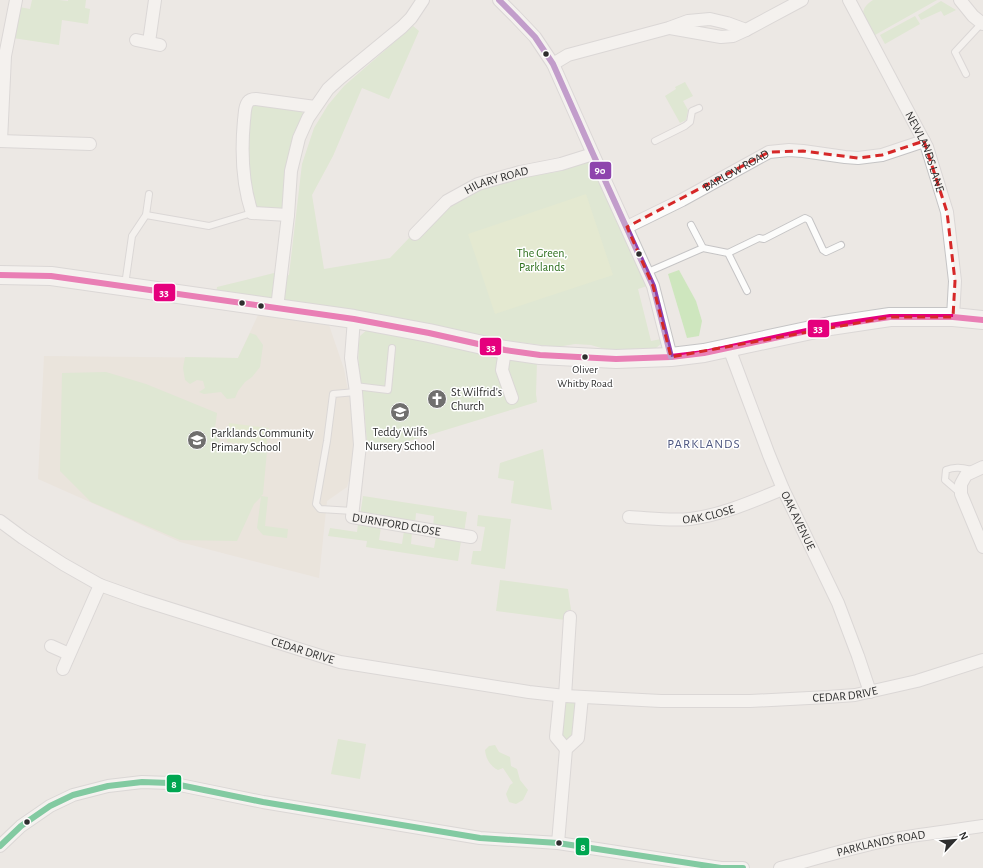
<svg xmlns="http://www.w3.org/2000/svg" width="983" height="868" font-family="'Alegreya Sans',sans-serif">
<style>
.education{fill:#e6e0d3}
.green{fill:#cee6be}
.pitch{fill:#d9eabb}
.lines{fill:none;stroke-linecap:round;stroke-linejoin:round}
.lane-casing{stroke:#c5c4c5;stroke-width:8}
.street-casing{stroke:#c5c4c5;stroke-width:14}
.secondary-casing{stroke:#c5c4c5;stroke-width:20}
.lane{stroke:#fcfcfb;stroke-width:6}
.street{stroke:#fcfcfb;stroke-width:12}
.secondary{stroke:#fcfcfb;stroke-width:18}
.bus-1-casing{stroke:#fff;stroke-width:9}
.bus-2-casing{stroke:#fff;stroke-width:9}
.bus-3-casing{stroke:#fff;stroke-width:9}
.bus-1{stroke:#e5007d;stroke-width:6}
.bus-2{stroke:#00a651;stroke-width:6}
.bus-3{stroke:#8e44ad;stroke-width:6}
.marked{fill:none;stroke:#d62828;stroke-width:3;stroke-dasharray:8 5;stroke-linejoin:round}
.bus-dot{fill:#2e2e2e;stroke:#fff;stroke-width:1.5}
.labels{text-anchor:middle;stroke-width:3;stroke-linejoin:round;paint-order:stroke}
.bus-label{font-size:11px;fill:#2e2e2e;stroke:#fff}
.street-label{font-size:12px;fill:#2e2e2e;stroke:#fff}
.park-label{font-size:12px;fill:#2c6e1b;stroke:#fff}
.poi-label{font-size:12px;fill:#2e2e2e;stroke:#fff;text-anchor:start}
.neighbourhood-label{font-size:13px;letter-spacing:1px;fill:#4d5680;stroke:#fff}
.line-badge{stroke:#fff;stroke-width:1.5}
.badge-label{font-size:11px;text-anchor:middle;font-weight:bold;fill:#fff}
</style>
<rect width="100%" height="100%" fill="#ece8e4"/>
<!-- education -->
<polygon class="education" points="258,315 329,325 344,369 353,418 354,463 347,487 327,501 319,578 180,542 38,479 44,356 238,358"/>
<!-- green -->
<g class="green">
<polygon points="32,0 59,0 68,1 68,0 86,0 85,8 90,9 88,24 62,20 59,45 13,38 19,7 30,9"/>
<path d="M873,0H937L875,35L872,33C865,19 856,11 873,0Z"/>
<polygon points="941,1 956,10 944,16 941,11 921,20 918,15"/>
<polygon points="915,16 920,24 885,44 880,35"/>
<polygon points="413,26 419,31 389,99 362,88 333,156 312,195 324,269 390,258 411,236 418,240 451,205 480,189 518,178 556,172 589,161 647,286 638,289 651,341 661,339 662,343 656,348 608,350 591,345 575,344 557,347 510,341 216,294 217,287 278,272 277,277 289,275 302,164 314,128 328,105 344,86"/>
<polygon points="685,82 693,96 683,101 688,110 686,120 680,123 665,96 676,89 675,87"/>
<polygon points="254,103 302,111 304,116 287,173 282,208 276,212 255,207 246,158 250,105"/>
<polygon points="679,270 696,301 702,321 699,336 687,338 668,274"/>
<path d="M368,329L537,361L536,394L537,402L403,443L367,444C366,430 365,417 364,404C360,381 356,359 360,336Z"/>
<polygon points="250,333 256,335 263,345 260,367 252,377 245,382 238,391 235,398 227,399 221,392 204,394 199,392 205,388 203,381 197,380 190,384 185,380 183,368 185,357 238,358"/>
<polygon points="106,372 146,384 217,413 215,428 220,429 219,444 267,451 263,494 261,496 268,497 265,526 288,529 287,538 263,535 257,528 261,497 254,504 237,541 180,540 91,502 60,471 62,373"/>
<polygon points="543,449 552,510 511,503 514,481 498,478 500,463"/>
<polygon points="363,496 467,512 464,533 433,528 434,516 416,513 415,524 360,516"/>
<polygon points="478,515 511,519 505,569 471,564 473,551 481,551 485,527 477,526"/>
<polygon points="358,524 381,527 379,540 402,544 404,531 412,532 411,544 434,548 436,537 461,541 458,561 366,547 367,541 328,536 330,528 357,532"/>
<polygon points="500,580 568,589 571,610 567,610 565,620 496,611"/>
<polygon points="563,702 578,703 575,737 567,745 560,736"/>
<polygon points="338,739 366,744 360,779 331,774"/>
<path d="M495,745L499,752L510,757L511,766L517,769L520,780L528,790L523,800L516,804L509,802L506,794L510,785L513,783L503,768L498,770C490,766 486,759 485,750L489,746Z"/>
</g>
<!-- pitch -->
<g class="pitch">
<polygon points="586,194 613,275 495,314 468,234"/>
<polygon points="229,423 269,428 266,447 227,442"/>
</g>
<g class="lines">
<defs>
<g id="lane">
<polyline points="966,74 955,52 982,23"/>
<polyline points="655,141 685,126 690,122 692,111 699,108"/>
<polyline points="146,215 209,226 252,213"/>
<polyline points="691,225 703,248"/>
<polyline points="728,253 759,238 764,239 805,218 809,220 823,250 826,252 841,245"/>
<polyline points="648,272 703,248 728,253 747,291"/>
<polyline points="125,285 132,236 146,215 149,194"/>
<polyline points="355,386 388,390 392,348"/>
<path d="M960,493L945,480L946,470C955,466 963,468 973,470"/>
<polyline points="353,511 320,509 316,504 327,441 333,394 356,392"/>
</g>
<g id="street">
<polyline points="499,0 515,16 535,37 553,64 593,154 653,286 671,357"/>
<path id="s1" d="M849,0L927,147L947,212L955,281L953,317"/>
<polyline points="960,0 973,16 983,24"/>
<polyline points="670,28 721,37 733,36 746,30"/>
<polyline points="136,40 160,45"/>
<polyline points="149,42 155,0"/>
<polyline points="553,64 568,55 669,28 688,21 710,19 727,23 746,30 802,0"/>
<polyline points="0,141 90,144"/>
<polyline points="1,141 5,56 16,0"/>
<path d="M288,215L252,213C242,183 241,152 244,120C245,115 244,107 248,102C250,99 253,99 256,99L315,107"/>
<path id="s2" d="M627,227L682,200L769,152L789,150L803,151L845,157L858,158L882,155L924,141"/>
<path id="s3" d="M415,234L447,201L478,184L520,172L561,164L593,154"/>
<polyline points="277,308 288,215 291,171 299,138 308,118 328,89 340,78 402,27 411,18 423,0"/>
<path id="s4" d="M354,319L351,358L356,392L360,445L352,517L471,537"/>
<path id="s5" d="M729,348L769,455L783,489L838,603L858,656L870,692"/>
<polyline points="505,350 502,370 512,398"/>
<polyline points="983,467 966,475 961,484 961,494 983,547"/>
<path id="s6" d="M629,517C649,518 670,521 690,519C723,515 753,501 783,489"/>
<path id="s7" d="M0,521L23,538L63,564L100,585L142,600L340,662L529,692L565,696L661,701H750L828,697L855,695L895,686L917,681L983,660"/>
<polyline points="51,646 69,654"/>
<polyline points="63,669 100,585"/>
<polyline points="560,696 556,737 566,749"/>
<polyline points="565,696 570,617"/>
<polyline points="558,843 566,749 578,738 582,697"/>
<polyline points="0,846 21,826 50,806 73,795 108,786 142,782 170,783 263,802 480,838 558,843 721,868 743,868"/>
<path id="s8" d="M780,868C817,859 852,847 889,840C920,834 952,831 983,826"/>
</g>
<polyline id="secondary" points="0,275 51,276 354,319 429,333 505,350 540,355 616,359 671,357 704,353 830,326 890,317 953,317 983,320"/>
</defs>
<!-- lane casing -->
<use href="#lane" class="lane-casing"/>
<!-- street casing -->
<use href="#street" class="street-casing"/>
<!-- secondary casing -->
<use href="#secondary" class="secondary-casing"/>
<!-- lane -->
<use href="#lane" class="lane"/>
<!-- street -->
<use href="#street" class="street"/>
<!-- secondary -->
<use href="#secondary" class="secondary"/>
<defs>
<polyline id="bus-1" points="0,275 51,276 354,319 429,333 505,350 540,355 616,359 671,357 704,353 830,326 890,317 953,317 983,320"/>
<polyline id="bus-2" points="0,846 21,826 50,806 73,795 108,786 142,782 170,783 263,802 480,838 558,843 721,868 743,868"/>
<polyline id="bus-3" points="499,0 515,16 535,37 553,64 593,154 653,286 671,357"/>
</defs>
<!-- bus-1 casing -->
<use href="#bus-1" class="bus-1-casing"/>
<!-- bus-2 casing -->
<use href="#bus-2" class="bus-2-casing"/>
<!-- bus-3 casing -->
<use href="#bus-3" class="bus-3-casing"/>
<!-- bus-1 -->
<use href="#bus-1" class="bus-1"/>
<!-- bus-2 -->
<use href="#bus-2" class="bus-2"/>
<!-- bus-3 -->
<use href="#bus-3" class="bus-3"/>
</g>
<!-- marked area -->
<path d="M0 0H983V868H0ZM924,141L947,212L955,281L953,317H890L671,357L653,286L627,227L769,152L803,151L858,158L882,155Z" fill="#ece8e4" fill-opacity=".55" fill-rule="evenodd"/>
<path class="marked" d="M924,141L947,212L955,281L953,317H890L671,357L653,286L627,227L769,152L803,151L858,158L882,155Z"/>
<!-- icons -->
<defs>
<symbol id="church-disc" viewBox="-11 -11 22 22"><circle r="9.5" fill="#706f6e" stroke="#fff"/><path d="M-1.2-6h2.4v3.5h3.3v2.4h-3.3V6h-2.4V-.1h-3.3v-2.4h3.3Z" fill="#fff"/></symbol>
<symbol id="school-disc" viewBox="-11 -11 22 22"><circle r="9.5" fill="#706f6e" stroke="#fff"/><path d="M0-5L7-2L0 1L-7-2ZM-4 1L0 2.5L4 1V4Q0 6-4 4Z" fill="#fff"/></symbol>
</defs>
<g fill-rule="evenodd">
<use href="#church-disc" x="426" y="388" width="22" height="22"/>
<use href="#school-disc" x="389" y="401" width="22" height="22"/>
<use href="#school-disc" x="186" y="429" width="22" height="22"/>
</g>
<!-- markers -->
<g class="bus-dot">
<circle cx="546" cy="54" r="3.5"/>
<circle cx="639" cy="254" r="3.5"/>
<circle cx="242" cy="303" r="3.5"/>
<circle cx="261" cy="306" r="3.5"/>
<circle cx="585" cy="357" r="3.5"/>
<circle cx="27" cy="822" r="3.5"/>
<circle cx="559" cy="843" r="3.5"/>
</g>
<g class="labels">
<!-- bus labels -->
<g class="bus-label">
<text x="585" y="373">Oliver<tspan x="585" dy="14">Whitby Road</tspan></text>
</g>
<!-- street labels -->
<g class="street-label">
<text dy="4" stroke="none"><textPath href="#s1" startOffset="170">NEWLANDS LANE</textPath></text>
<text dy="4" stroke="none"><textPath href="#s2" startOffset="123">BARLOW ROAD</textPath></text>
<text dy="4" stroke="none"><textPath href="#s3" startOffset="100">HILARY ROAD</textPath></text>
<text dy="4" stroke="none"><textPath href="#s6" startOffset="80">OAK CLOSE</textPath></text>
<text dy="4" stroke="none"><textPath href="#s5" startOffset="186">OAK AVENUE</textPath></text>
<text dy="4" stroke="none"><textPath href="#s4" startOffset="244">DURNFORD CLOSE</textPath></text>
<text dy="4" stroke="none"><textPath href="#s7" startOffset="332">CEDAR DRIVE</textPath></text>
<text dy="4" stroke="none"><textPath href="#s7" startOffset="879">CEDAR DRIVE</textPath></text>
<text dy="4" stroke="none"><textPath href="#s8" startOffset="104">PARKLANDS ROAD</textPath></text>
</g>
<!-- park labels -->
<g class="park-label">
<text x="542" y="257">The Green,<tspan x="542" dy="14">Parklands</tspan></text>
</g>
<!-- poi labels -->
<g class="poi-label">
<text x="451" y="396">St Wilfrid’s<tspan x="451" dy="14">Church</tspan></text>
<text x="400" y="436" text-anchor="middle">Teddy Wilfs<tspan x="400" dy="14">Nursery School</tspan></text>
<text x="211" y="437">Parklands Community<tspan x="211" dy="14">Primary School</tspan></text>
</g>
<!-- neighbourhood labels -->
<g class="neighbourhood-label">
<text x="704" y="448">PARKLANDS</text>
</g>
</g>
<g class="line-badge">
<rect x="589" y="161" width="23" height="19" rx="4" fill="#8e44ad"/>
<rect x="153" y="283" width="23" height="19" rx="4" fill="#e5007d"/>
<rect x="807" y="319" width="23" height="19" rx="4" fill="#e5007d"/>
<rect x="479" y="337" width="23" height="19" rx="4" fill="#e5007d"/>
<rect x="166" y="774" width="16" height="19" rx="4" fill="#00a651"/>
<rect x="575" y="837" width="15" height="19" rx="4" fill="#00a651"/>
</g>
<g class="badge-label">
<text x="600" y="174">90</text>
<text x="164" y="296">33</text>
<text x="818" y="332">33</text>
<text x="491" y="351">33</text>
<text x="174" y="788">8</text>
<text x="583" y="851">8</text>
</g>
<!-- north arrow -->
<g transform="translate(955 840) rotate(64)" stroke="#ffffff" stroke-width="3" paint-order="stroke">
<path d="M0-3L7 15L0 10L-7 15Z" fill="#2e2e2e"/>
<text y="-6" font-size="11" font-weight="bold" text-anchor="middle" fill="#2e2e2e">N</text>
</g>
</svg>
